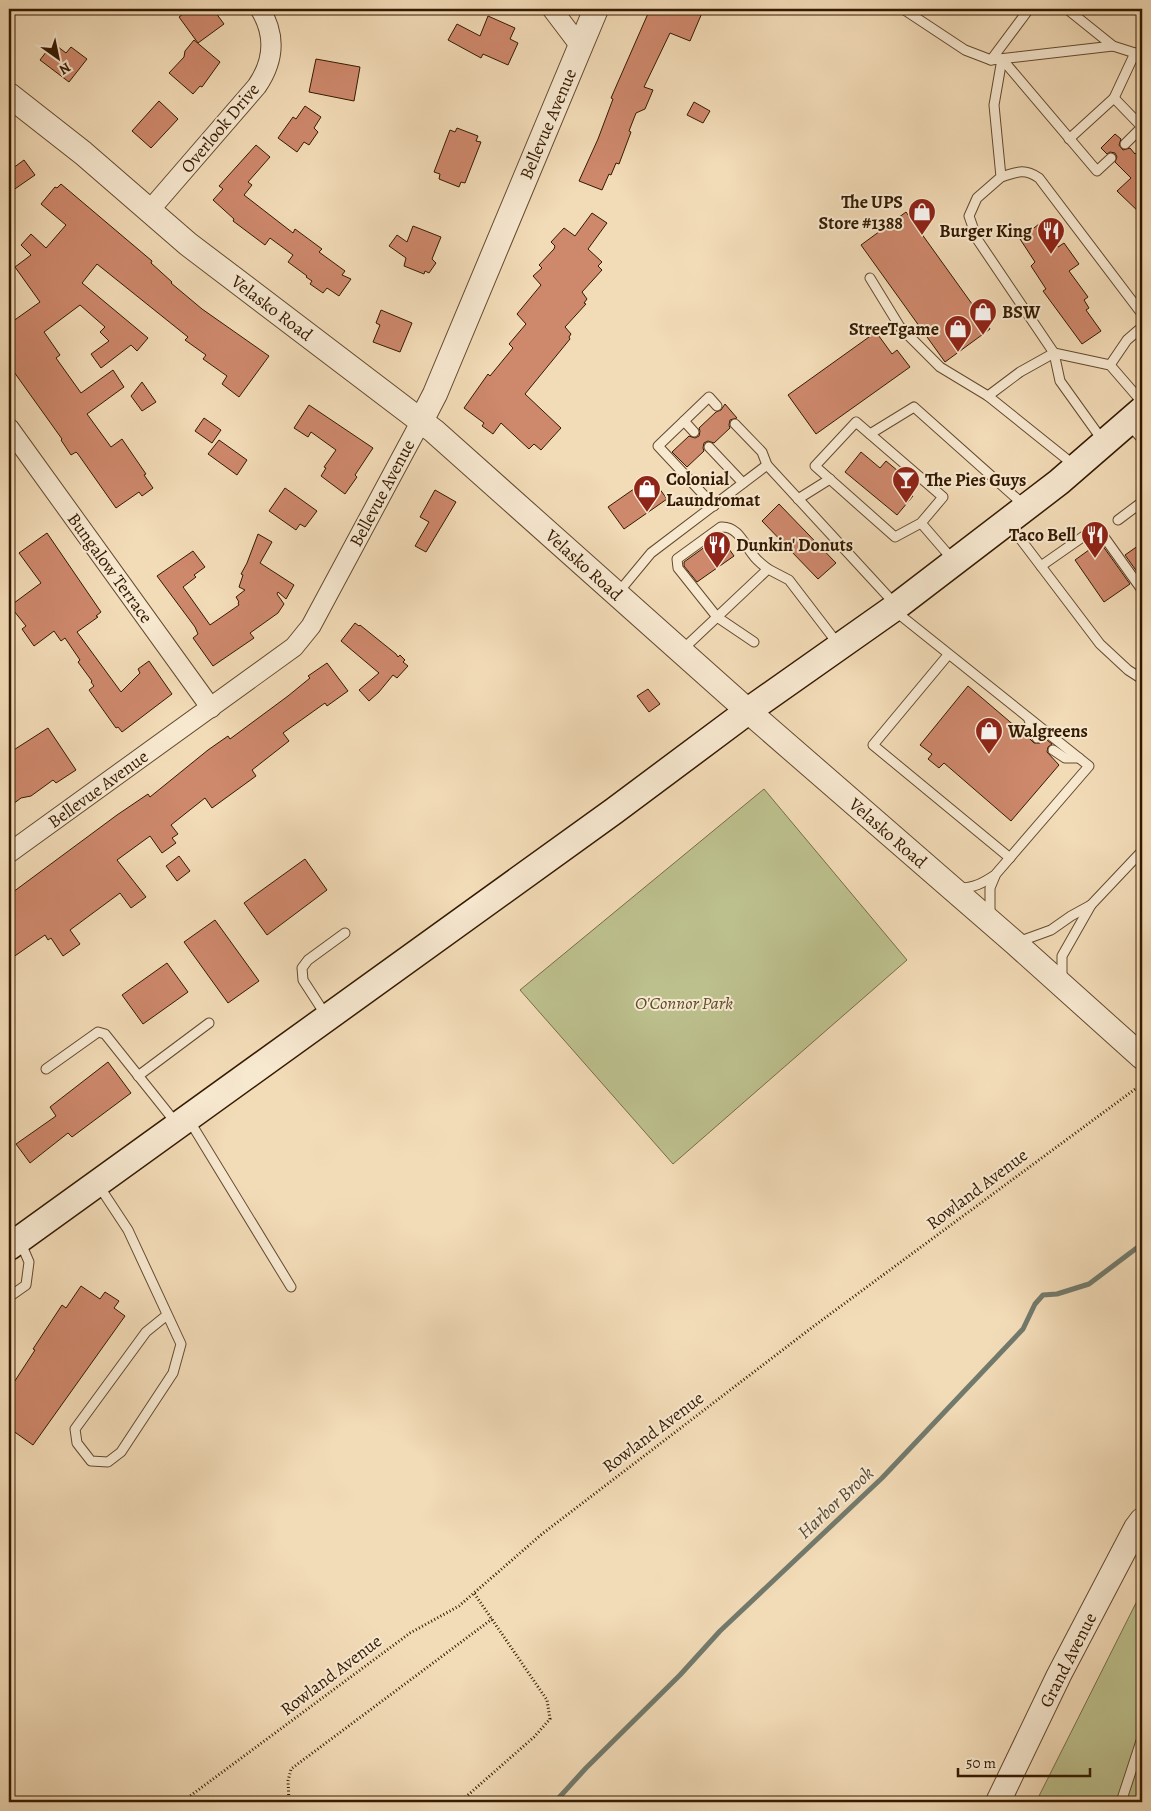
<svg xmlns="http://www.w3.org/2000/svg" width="1151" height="1811" font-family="Alegreya,serif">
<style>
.green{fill:#bcc08d;stroke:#786d47}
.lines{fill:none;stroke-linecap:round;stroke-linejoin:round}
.stream{stroke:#727a6c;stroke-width:5}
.building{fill:#ce886c;stroke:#341a01}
.service-casing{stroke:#644a2e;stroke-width:11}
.minor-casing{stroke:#644a2e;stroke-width:21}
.tertiary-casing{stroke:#644a2e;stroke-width:26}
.secondary-casing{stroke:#341a01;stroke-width:29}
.path{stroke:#341a01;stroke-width:3;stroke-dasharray:1 2.5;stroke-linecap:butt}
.service{stroke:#f7e8d0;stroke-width:9}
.minor{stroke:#f7e8d0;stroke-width:19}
.tertiary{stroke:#f7e8d0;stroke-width:24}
.secondary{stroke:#f7e8d0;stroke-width:26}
.labels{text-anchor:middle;stroke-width:4;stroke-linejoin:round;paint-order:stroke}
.street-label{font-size:18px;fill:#341a01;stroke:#f7e8d0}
.poi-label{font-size:18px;font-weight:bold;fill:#341a01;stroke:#f7e8d0;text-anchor:start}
.park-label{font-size:18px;font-style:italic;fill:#5d4c2b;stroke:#f7e8d0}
.water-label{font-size:19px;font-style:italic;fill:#534a37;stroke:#f7e8d0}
</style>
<rect width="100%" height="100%" fill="#f2dbb7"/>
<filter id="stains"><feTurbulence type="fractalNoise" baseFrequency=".004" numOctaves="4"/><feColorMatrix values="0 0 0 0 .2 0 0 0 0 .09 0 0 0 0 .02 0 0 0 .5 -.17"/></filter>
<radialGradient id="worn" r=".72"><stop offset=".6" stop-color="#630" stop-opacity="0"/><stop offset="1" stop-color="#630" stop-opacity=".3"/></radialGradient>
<!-- green -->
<g class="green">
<polygon points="764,789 907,960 673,1164 520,990"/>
<polygon points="1142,1591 1142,1802 1036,1802"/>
</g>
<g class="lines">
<!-- stream -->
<polyline class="stream" points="555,1802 586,1768 680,1675 720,1631 882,1478 1023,1329 1035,1304 1043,1295 1057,1294 1089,1284 1142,1244"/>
</g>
<!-- building -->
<g class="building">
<polygon points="190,9 213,9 224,24 198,43 179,17"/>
<polygon points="650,9 692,9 702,13 690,41 670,33 644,87 653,90 645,109 636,113 629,131 631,132 619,164 616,163 611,175 609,174 602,190 579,181 598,139 613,99 611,98"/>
<polygon points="488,16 515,28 510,39 518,43 508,65 483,54 481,58 448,40 457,24 480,36"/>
<polygon points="194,40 220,62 202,87 200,86 193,94 169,73 184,57 185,51"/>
<polygon points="53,43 66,53 71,47 87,59 69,82 40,60"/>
<polygon points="316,59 360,67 354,101 309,92"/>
<polygon points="159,101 178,119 151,148 132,131"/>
<polygon points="694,102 710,111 703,123 687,115"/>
<polygon points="305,106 321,117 314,128 318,132 309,145 304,142 297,152 278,138 293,117 296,119"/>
<polygon points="457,128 478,136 476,141 481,142 465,183 461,182 459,187 439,179 440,174 434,172 450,130 455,132"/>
<polygon points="1115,134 1121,139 1119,145 1123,150 1130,148 1135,154 1142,147 1142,215 1117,191 1131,178 1115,162 1117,157 1115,153 1110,152 1107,154 1101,148"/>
<polygon points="256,145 270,157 248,182 252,185 244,195 293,233 295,229 322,249 319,252 345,271 342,275 351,279 339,296 327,288 323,293 310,284 312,281 306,277 307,276 288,262 293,255 270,238 265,245 233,221 234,219 213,200 223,189 219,186"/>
<polygon points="24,160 35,175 9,193 9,171"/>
<polygon points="61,184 152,261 151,263 172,282 171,283 202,309 269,356 239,397 222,384 227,376 203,359 206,355 185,340 188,337 97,264 82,283 148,338 137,351 131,345 101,368 91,354 109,341 100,332 105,327 80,305 44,332 60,355 56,358 81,393 113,370 124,387 87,414 111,447 122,439 146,474 144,475 153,488 142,496 139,492 116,508 78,454 76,452 71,455 61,440 62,439 9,365 9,324 40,302 15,267 31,255 21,245 31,234 46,248 66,225 41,204 55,187 57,188"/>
<polygon points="906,212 990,329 945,362 861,245"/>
<polygon points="592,213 607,223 588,249 602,262 598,266 602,270 582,292 587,299 584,303 586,304 565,327 571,334 569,337 570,339 525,394 561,428 541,450 534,444 529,449 501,423 493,434 482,426 484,423 464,408 488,374 490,376 513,348 509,344 526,324 517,314 541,285 533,276 542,268 539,265 554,249 555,246 551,242 564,228 575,236"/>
<polygon points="1039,224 1058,247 1064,243 1079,264 1069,271 1088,297 1084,300 1089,308 1086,310 1101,331 1082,344 1043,291 1046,289 1031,266 1035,262 1020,239"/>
<polygon points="413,226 441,237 432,259 436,263 429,273 425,271 424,274 404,266 406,258 389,246 397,235 407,242"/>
<polygon points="381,310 412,323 400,352 373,342 380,325 376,323"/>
<polygon points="876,332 892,354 897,350 910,367 816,434 788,395"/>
<polygon points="142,382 156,402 142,411 131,396"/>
<polygon points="725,404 737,418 730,420 729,425 730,428 714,443 708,441 704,443 703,448 704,451 687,467 672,452 689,436 695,438 699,436 700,431 699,428 716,412 721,410"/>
<polygon points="309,405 373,448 355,475 357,477 345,494 321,476 326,468 324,467 336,450 311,432 308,437 294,428"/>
<polygon points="204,418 221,430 212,443 195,431"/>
<polygon points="219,440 247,460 237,475 208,454"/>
<polygon points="861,452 880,468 886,461 904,476 898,484 913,496 897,515 845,472"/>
<polygon points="651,477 667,499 624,529 608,507"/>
<polygon points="285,488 317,511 305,527 300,524 296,530 269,511"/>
<polygon points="435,490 456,502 426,552 415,546 429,522 420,517"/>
<polygon points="779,504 836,563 818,579 762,521"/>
<polygon points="47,533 101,612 96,616 98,617 77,632 121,692 140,673 138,669 149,661 172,694 122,732 118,727 116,728 89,690 94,686 91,682 92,681 78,662 80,660 65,638 61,641 54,631 34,646 22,629 26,626 10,606 41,583 19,553"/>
<polygon points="258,534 272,542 260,563 294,585 286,599 278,592 277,594 284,604 278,613 250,633 254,638 213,666 193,638 198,634 195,627 157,576 193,551 205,567 194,575 196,577 183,587 210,625 239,605 238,603 239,602 236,597 245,590 239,587 243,575 241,574 247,563"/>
<polygon points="720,536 734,556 697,582 684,566 684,562"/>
<polygon points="1100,542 1130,584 1104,602 1075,560"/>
<polygon points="1142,543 1142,575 1140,576 1125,555"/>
<polygon points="355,623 359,626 360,625 396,654 398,657 400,655 405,660 403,662 408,666 397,678 393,675 379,692 369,701 359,690 379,673 341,641"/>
<polygon points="327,663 348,691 327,706 325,703 283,733 289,741 252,770 256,776 212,808 205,798 171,825 178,834 172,838 176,843 162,853 150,836 117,860 146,897 131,908 120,893 70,930 80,944 63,956 51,938 48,940 45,935 9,960 9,895 117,815 148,794 150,797 208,750 228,736 230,739 288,696 310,678 308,676"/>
<polygon points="968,686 1030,739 1034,743 1040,743 1043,737 1052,744 1048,747 1047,752 1059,765 1011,821 944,763 939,768 928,759 932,754 920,745"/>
<polygon points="648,689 660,704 649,712 637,696"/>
<polygon points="48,728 76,770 56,783 53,780 31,796 21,798 9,807 9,753"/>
<polygon points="179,856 190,871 177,881 166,866"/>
<polygon points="305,859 327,890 267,935 244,903"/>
<polygon points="215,920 259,981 228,1003 184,942"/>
<polygon points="167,963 188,992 143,1024 122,995"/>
<polygon points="108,1062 131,1093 72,1137 68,1133 30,1163 16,1144 56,1116 50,1107"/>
<polygon points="81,1286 100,1299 105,1292 119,1301 114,1308 125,1316 33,1445 9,1428 9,1390 35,1350 33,1349 62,1305 66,1308"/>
</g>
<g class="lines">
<defs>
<g id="service">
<polyline points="903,9 965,50 991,60 1113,46"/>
<polyline points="1067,9 1113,46 1135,53 1142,58"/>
<polyline points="1002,59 994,105 1001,177 977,198 969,216 977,239 1054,353 1060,381 1103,441"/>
<polyline points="1002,59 1097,171 1111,158"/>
<polyline points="991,60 1029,9"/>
<polyline points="1114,98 1142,127 1125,144"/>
<polyline points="1069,139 1114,98 1135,53"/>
<path d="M1001,177C1017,172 1024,168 1039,178L1142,314"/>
<polyline points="870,278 900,327 940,367 988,396 1074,465"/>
<polyline points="1110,365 1127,340 1142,327"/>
<polyline points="988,396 1020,372 1054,353 1110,365 1142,402"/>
<polyline points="684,421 694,432"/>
<polyline points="735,424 762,452 767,465"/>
<polyline points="1129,425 1142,439"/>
<polyline points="870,434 914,407 1024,505"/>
<polyline points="709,447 743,483"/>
<polyline points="798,499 830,479"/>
<polyline points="714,506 658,446 709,397 717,406"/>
<polyline points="1118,520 1142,502"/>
<polyline points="921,523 895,537 815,466 856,422 943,497 921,523 953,560"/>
<polyline points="1009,524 1100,644 1128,670 1142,679"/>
<polyline points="1041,566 1084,536 1093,533 1102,534 1142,590"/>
<polyline points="617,594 651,553 767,465 895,604"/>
<path d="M895,611L1089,766L995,875C983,883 974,888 959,888"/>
<path d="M754,642L717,617L678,568L677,559L721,527C738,526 744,544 753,555C757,561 763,565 768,569"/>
<polyline points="681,651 768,569 789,580 838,644"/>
<polyline points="948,655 873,745 1010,858"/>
<polyline points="1029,720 1037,738"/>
<polyline points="1053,750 1065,758 1079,758"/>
<polyline points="990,916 990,888 995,876"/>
<polyline points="1018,942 1051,930 1071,916 1091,905"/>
<polyline points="1062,979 1062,956 1091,905 1142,851"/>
<polyline points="327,1017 303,980 302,968 308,960 345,933"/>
<polyline points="46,1069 98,1032 105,1034 176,1123"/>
<polyline points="138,1076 209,1023"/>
<polyline points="189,1120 291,1287"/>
<polyline points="99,1186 128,1230 181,1344 173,1373 121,1452 108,1462 91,1461 77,1443 75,1429 146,1332 167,1315"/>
<polyline points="9,1297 26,1285 29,1262 20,1241"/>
<polyline points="1121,1802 1142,1738"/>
</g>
<g id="minor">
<polyline points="552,9 580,46"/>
<path d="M149,211L257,86C274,61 276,35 260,9"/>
<polyline points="9,428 211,708"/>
<polyline points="9,853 294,647 311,626 421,421"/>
</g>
<g id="tertiary">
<polyline points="9,95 83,153 188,244 434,431 748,711 1015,943 1142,1057"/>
<polyline points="421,421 435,394 596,9"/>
<polyline points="998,1802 1059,1675 1136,1528 1142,1520"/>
</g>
<polyline id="secondary" points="9,1247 614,811 748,711 897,606 1059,482 1142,410"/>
</defs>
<!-- service casing -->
<use href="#service" class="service-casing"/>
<!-- minor casing -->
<use href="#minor" class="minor-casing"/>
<!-- tertiary casing -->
<use href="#tertiary" class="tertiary-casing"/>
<!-- secondary casing -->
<use href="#secondary" class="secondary-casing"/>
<!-- path -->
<g class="path">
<polyline points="182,1802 410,1633 459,1606 542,1534 814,1326 1142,1084"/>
<polyline points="289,1802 288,1781 291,1769 492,1619"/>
<polyline points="460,1802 534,1737 550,1719 547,1700 474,1593"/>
</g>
<!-- service -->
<use href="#service" class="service"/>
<!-- minor -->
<use href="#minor" class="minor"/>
<!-- tertiary -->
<use href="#tertiary" class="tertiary"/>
<!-- secondary -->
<use href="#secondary" class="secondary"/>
</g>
<!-- icons -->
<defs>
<symbol id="shop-pin" viewBox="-11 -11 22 30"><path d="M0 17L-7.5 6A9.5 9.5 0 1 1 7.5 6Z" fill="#8f2418" stroke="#f7e8d0"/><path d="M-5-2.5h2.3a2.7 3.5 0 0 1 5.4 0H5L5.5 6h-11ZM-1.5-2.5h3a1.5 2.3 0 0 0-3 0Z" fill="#fff"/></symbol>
<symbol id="restaurant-pin" viewBox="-11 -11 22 30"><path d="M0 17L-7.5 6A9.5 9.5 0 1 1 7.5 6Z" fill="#8f2418" stroke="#f7e8d0"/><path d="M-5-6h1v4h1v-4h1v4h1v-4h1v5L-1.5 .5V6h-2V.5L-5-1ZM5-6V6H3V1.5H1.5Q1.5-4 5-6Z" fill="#fff"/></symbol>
<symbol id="bar-pin" viewBox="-11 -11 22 30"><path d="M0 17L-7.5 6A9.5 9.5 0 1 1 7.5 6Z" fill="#8f2418" stroke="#f7e8d0"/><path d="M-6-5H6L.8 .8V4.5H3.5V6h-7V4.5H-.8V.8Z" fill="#fff"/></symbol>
</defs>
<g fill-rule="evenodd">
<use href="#shop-pin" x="906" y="196" width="32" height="43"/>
<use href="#restaurant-pin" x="1035" y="215" width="32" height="43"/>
<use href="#shop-pin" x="967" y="296" width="32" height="43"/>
<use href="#shop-pin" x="942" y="313" width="32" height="43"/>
<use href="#bar-pin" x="890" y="464" width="32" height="43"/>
<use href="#shop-pin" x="631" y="473" width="32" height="43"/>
<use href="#restaurant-pin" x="1079" y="519" width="32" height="43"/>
<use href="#restaurant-pin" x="701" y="529" width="32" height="43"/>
<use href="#shop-pin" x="973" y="715" width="32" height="43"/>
</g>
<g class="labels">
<!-- street labels -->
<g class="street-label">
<text transform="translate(548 124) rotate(-67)" y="6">Bellevue Avenue</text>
<text transform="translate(220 128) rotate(-50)" y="6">Overlook Drive</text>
<text transform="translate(272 308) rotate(37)" y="6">Velasko Road</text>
<text transform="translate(382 493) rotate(-62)" y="6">Bellevue Avenue</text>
<text transform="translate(584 565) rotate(42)" y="6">Velasko Road</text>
<text transform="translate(110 568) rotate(54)" y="6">Bungalow Terrace</text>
<text transform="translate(98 789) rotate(-36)" y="6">Bellevue Avenue</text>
<text transform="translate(888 833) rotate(41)" y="6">Velasko Road</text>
<text transform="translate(977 1189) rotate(-37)" y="6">Rowland Avenue</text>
<text transform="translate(653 1432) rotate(-37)" y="6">Rowland Avenue</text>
<text transform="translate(1068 1660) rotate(-63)" y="6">Grand Avenue</text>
<text transform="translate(331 1675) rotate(-37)" y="6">Rowland Avenue</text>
</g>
<!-- poi labels -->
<g class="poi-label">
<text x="903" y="208" text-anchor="end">The UPS<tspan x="903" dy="21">Store #1388</tspan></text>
<text x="1032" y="237" text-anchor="end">Burger King</text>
<text x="1002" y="318">BSW</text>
<text x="939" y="335" text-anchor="end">StreeTgame</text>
<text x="666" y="485">Colonial<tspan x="666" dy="21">Laundromat</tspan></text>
<text x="925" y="486">The Pies Guys</text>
<text x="1076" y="541" text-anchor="end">Taco Bell</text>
<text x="736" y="551">Dunkin' Donuts</text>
<text x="1008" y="737">Walgreens</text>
</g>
<!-- park labels -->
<g class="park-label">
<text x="684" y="1009">O'Connor Park</text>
</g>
<!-- water labels -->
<g class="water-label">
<text transform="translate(835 1502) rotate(-43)" y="7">Harbor Brook</text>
</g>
</g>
<!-- margin -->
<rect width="1151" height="1811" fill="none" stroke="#f2dbb7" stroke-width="30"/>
<rect x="10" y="10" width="1131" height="1791" fill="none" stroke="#341a01" stroke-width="2.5"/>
<rect x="15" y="15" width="1121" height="1781" fill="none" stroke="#341a01"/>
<!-- north arrow -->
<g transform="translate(58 58) rotate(147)" stroke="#f7e8d0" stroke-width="4" paint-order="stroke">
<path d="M0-4L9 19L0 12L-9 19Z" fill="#341a01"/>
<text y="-8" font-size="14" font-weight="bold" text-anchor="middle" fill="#341a01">N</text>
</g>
<!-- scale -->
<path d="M958 1768v8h132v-8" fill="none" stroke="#341a01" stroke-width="2.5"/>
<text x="966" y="1768" font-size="15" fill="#341a01" stroke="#f7e8d0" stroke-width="4" paint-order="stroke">50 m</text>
<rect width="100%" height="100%" filter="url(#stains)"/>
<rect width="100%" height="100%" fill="url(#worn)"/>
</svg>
